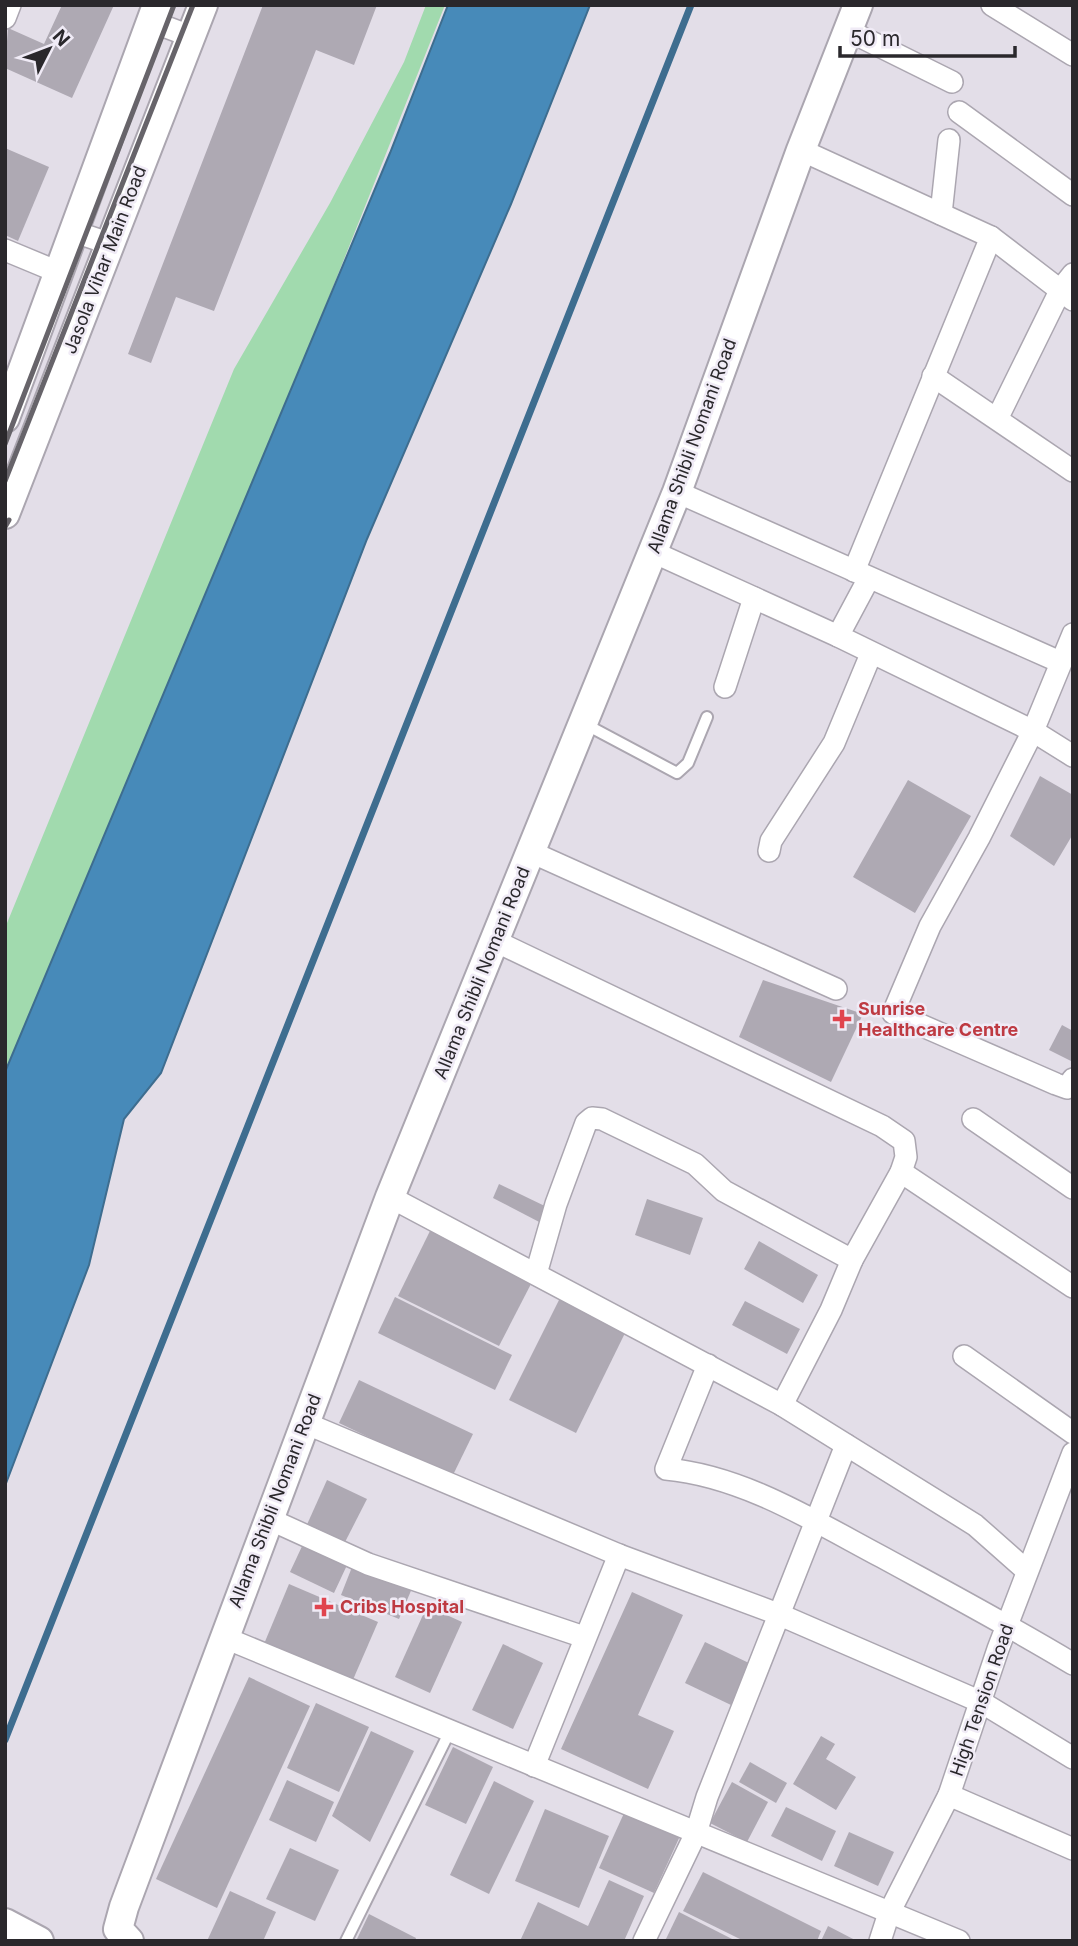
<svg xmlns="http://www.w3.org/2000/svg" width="1078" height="1946" font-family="Inter,sans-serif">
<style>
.green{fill:#a1daae}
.water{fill:#478ab9;stroke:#3e6d8f;stroke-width:2}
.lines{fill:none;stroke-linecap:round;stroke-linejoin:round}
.stream{stroke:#3e6d8f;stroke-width:7}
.building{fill:#aea9b3}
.lane-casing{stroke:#aba6b0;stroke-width:14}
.street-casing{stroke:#aba6b0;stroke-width:24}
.secondary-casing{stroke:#aba6b0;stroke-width:32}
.lane{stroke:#fff;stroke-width:10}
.street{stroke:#fff;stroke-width:21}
.secondary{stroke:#fff;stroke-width:28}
.rail{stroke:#67646a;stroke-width:5}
.health-dot{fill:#e0444e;stroke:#f0ebf6;stroke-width:2.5}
.labels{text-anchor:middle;stroke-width:5;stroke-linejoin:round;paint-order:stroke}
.street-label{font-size:18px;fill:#2a282c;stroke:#f0ebf6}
.health-label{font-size:18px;font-weight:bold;fill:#be3a42;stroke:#f0ebf6;text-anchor:start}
</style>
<rect width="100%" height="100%" fill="#e3dee8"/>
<!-- green -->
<polygon class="green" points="426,5 445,5 213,589 5,1167 5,928 234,369 330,203 404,62"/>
<!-- water -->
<polygon class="water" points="448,5 590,5 511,204 367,539 161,1073 124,1119 89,1265 5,1486 5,1072 390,153"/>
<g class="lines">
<!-- stream -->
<polyline class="stream" points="5,1740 691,5"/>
</g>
<!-- building -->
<g class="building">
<polygon points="62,5 114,5 72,98 5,68 8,28 44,44"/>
<polygon points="263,5 377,5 354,65 316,50 214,311 176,297 151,363 128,354"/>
<polygon points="5,148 49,167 18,241 5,235"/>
<polygon points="1040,776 1073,795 1073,834 1054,866 1010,836"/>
<polygon points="908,780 971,816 915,913 853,877"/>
<polygon points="763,980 863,1014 831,1082 739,1037"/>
<polygon points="1062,1025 1073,1031 1073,1062 1049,1050"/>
<polygon points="499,1184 551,1209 545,1225 493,1198"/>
<polygon points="647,1199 703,1218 690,1255 635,1235"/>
<polygon points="430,1231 532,1282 499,1346 398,1296"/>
<polygon points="759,1241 818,1275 803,1303 744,1269"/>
<polygon points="395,1297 512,1355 495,1390 378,1333"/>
<polygon points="560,1298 626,1331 576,1433 509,1400"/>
<polygon points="745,1301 800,1329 787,1354 732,1325"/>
<polygon points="359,1380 473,1434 452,1477 339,1423"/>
<polygon points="327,1480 367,1499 343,1546 305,1529"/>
<polygon points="304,1542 348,1563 334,1593 290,1572"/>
<polygon points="354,1562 413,1586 399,1619 341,1595"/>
<polygon points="289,1584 378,1622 352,1682 264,1644"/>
<polygon points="632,1592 683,1615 638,1715 674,1731 648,1789 561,1749"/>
<polygon points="427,1606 462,1622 430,1693 395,1677"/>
<polygon points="705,1642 751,1664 731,1705 685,1683"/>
<polygon points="503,1644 543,1663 513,1729 472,1710"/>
<polygon points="249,1677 310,1706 217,1908 156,1879"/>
<polygon points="316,1703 369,1727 339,1792 287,1768"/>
<polygon points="371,1731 414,1751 370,1842 332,1816"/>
<polygon points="821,1736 835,1744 826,1759 856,1777 836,1810 793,1784"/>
<polygon points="453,1747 493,1767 466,1824 425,1805"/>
<polygon points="750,1762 787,1783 776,1803 739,1782"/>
<polygon points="287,1780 334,1802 316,1842 269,1820"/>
<polygon points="494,1781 534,1801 489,1894 450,1875"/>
<polygon points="732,1782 768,1802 747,1842 710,1823"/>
<polygon points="786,1807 836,1831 822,1861 771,1836"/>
<polygon points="545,1809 609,1836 579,1908 515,1881"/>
<polygon points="625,1811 680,1836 654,1893 599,1868"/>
<polygon points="849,1832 894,1852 878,1886 834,1866"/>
<polygon points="290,1848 339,1870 315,1921 266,1899"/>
<polygon points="703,1872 821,1931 817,1941 744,1941 683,1911"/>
<polygon points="609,1880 644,1896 624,1941 520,1941 538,1902 588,1926"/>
<polygon points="230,1891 276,1912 263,1941 207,1941"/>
<polygon points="679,1912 736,1941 665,1941"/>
<polygon points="369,1914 416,1938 415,1941 356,1941"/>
<polygon points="828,1926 857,1941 821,1941"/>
</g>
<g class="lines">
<defs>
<g id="lane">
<polyline points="583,723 677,773 688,763 707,717"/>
<polyline points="346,1941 450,1731"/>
</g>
<g id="street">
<polyline points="992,5 1073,55"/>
<polyline points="5,18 10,5"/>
<polyline points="150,21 190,36"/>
<polyline points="849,31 952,82"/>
<polyline points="959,112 1073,195"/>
<polyline points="801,150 991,237 1073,300"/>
<polyline points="941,214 949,140"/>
<polyline points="72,231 111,244"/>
<polyline points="5,250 58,272"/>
<polyline points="933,376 1073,471"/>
<polyline points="998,417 1061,289 1073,274"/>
<polyline points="677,492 1060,662"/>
<polyline points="653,552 838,636"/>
<polyline points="854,571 991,237"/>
<polyline points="869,578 838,636 1033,731 1073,756"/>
<polyline points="1073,634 1033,731 979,838 930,926 893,1013 1056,1084 1067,1088 1073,1079"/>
<polyline points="725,687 754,598"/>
<polyline points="769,851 771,841 834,743 871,654"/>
<polyline points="531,852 836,989"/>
<polyline points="495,941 882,1126 904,1141 906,1157 901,1172 852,1260 831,1310 782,1405"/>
<polyline points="973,1119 1073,1188"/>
<polyline points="901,1172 1073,1287"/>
<polyline points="390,1197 782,1405 975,1525 1027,1571"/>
<polyline points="536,1274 556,1204 586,1123 592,1118 602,1119 695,1164 724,1191 852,1260"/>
<polyline points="964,1356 1073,1433"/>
<path d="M708,1365L666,1469C743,1476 814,1521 882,1557C946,1592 1010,1626 1073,1664"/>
<polyline points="305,1423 619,1555 778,1614 981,1702 1073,1758"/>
<polyline points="269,1519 368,1564 584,1637"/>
<polyline points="223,1637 959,1941"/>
<polyline points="534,1766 619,1555"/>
<polyline points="949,1795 1073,1849"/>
<polyline points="644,1941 696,1833 707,1797 846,1445"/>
<polyline points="880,1941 889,1913 949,1795 998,1649 1073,1453"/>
</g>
<g id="secondary">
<polyline points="5,418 157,5"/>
<polyline points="5,514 203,5"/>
<polyline points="5,1923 39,1941"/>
<polyline points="129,1941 118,1929 124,1907 390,1197 677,492 801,150 858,5"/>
</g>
</defs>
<!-- lane casing -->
<use href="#lane" class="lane-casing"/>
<!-- street casing -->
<use href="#street" class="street-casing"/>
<!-- secondary casing -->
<use href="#secondary" class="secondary-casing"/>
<!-- lane -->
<use href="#lane" class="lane"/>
<!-- street -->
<use href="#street" class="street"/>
<!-- secondary -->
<use href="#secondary" class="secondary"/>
<!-- rail -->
<g class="rail">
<polyline points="5,444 174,5"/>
<polyline points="5,481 193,5"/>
<polyline points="5,527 9,520"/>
</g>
</g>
<!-- markers -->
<g class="health-dot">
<path d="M838.5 1008.5h7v7h7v7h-7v7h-7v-7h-7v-7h7z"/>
<path d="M320.5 1596.5h7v7h7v7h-7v7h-7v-7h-7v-7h7z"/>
</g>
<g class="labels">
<!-- street labels -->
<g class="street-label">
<text transform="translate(105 260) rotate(-69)" y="6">Jasola Vihar Main Road</text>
<text transform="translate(692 446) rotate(-70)" y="6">Allama Shibli Nomani Road</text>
<text transform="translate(482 973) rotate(-68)" y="6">Allama Shibli Nomani Road</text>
<text transform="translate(275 1501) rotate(-69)" y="6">Allama Shibli Nomani Road</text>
<text transform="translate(982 1700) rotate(-71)" y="6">High Tension Road</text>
</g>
<!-- health labels -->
<g class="health-label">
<text x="858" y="1015">Sunrise<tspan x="858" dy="21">Healthcare Centre</tspan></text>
<text x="340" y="1613">Cribs Hospital</text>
</g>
</g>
<!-- border -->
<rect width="1078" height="1946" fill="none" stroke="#2a282c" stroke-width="14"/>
<!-- north arrow -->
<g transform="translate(49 49) rotate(48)" stroke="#f0ebf6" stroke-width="5" paint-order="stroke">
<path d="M0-5L12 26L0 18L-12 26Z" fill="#2a282c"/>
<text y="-10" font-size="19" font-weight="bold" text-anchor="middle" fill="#2a282c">N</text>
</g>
<!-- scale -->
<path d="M840 46v10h175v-10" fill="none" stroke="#2a282c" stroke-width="3.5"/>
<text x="850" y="46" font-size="21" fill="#2a282c" stroke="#f0ebf6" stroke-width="5" paint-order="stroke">50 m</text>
</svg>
